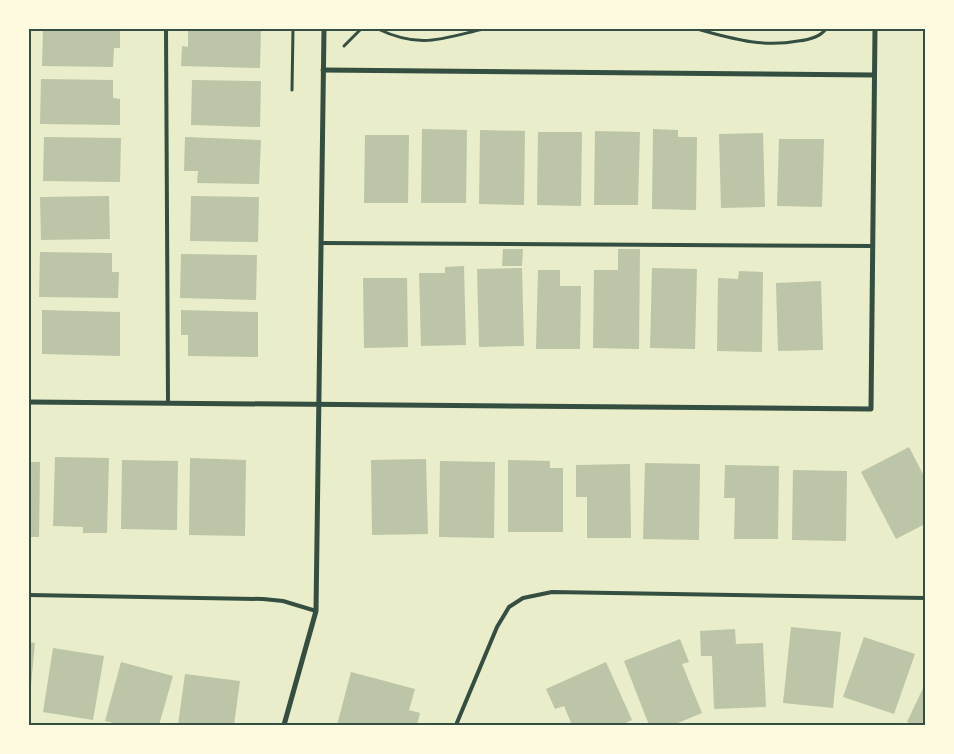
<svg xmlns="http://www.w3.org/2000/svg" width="954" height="754" font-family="Georgia,serif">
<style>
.building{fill:#bcc5a7}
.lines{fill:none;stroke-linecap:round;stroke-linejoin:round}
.path{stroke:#344e41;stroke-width:3}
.service{stroke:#344e41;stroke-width:4}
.minor{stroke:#344e41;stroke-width:5}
.neatline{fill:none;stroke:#344e41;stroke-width:2}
</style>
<rect width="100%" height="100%" fill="#e9edc9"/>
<!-- building -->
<g class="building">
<polygon points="43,29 120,29 120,48 114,48 113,67 42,66"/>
<polygon points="188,29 261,29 260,68 181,66 182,46 188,47"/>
<polygon points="41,79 113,80 113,98 120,99 120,125 40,124"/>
<polygon points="192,80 261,81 260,127 191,125"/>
<polygon points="422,129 467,130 466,203 421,203"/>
<polygon points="653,129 678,130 678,137 697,137 696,210 652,209"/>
<polygon points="480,130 525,131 524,205 479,204"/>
<polygon points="595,131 640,132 638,205 594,205"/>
<polygon points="538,132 582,132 581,206 537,205"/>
<polygon points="763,133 765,207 721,208 719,134"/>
<polygon points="365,135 409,135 408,203 364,203"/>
<polygon points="44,137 121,138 120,182 43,181"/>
<polygon points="185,137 261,140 259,184 197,183 198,171 184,171"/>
<polygon points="779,139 824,139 822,207 777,206"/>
<polygon points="109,196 110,239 41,240 40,197"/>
<polygon points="191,196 259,197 258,242 190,241"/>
<polygon points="503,249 523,249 522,266 502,266"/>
<polygon points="618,249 640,249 639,349 593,348 594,270 618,270"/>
<polygon points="40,252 112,253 112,272 119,272 118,298 39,297"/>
<polygon points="181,254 257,255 256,300 180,298"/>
<polygon points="464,266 466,345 421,346 419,273 445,273 445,267"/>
<polygon points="522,268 524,346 479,347 477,269"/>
<polygon points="652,268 697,269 695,349 650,348"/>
<polygon points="538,270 560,270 560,286 581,286 580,349 536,349"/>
<polygon points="739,271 763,272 762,352 717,351 718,278 738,279"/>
<polygon points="363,278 407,278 408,347 364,348"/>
<polygon points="821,281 823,350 778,351 776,283"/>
<polygon points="42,310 120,312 120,356 42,354"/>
<polygon points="181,310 258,312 258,357 188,356 188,335 181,335"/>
<polygon points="909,447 925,478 925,524 896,539 861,472"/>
<polygon points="55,457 109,458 107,533 83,533 83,527 53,526"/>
<polygon points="190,458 246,460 245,536 189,535"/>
<polygon points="426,459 428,534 372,535 371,460"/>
<polygon points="122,460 178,461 177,530 121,529"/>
<polygon points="508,460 550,461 550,468 563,468 563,532 508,532"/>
<polygon points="440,461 495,462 494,538 439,537"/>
<polygon points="29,462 40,462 39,537 29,537"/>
<polygon points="645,463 700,464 699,540 643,539"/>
<polygon points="630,464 631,538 587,538 587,497 576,497 576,465"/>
<polygon points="725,465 779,466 778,539 734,539 735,498 724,498"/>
<polygon points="793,470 847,471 846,541 792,540"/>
<polygon points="791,627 841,632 833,708 783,703"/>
<polygon points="735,629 736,644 763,643 766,707 714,709 712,656 701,656 700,631"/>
<polygon points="864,637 915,654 894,714 843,697"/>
<polygon points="680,639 689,662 682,664 702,713 673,725 649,725 624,661"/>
<polygon points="29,642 35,643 30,696 29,696"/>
<polygon points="53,648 104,656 93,720 43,712"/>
<polygon points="121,662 173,676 159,725 121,725 105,721"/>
<polygon points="606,662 632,720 621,725 572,725 564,706 555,709 546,689"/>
<polygon points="351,672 415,689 409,710 420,713 417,725 337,725"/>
<polygon points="185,674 240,681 234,725 178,725"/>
<polygon points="925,684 925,725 914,725 907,722"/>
</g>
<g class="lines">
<!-- path -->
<g class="path">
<path d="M378,29C420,49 441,39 483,29"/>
<path d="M697,29C731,38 762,48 798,41C808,40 820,37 826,29"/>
<polyline points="344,46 361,29"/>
<polyline points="292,90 293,29"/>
</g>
<!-- service -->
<g class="service">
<polyline points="166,29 168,403"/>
<polyline points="321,243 873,246"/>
<polyline points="29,595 263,599 283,601 316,611"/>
<polyline points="456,725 497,627 509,607 523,598 552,592 925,598"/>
</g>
<!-- minor -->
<g class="minor">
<polyline points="323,70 874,75"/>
<polyline points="29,402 871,409 875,29"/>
<polyline points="284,725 316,611 324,29"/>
</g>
</g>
<!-- border -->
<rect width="954" height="754" fill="none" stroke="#fefae0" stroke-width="60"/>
<rect x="30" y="30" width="894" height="694" class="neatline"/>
</svg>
